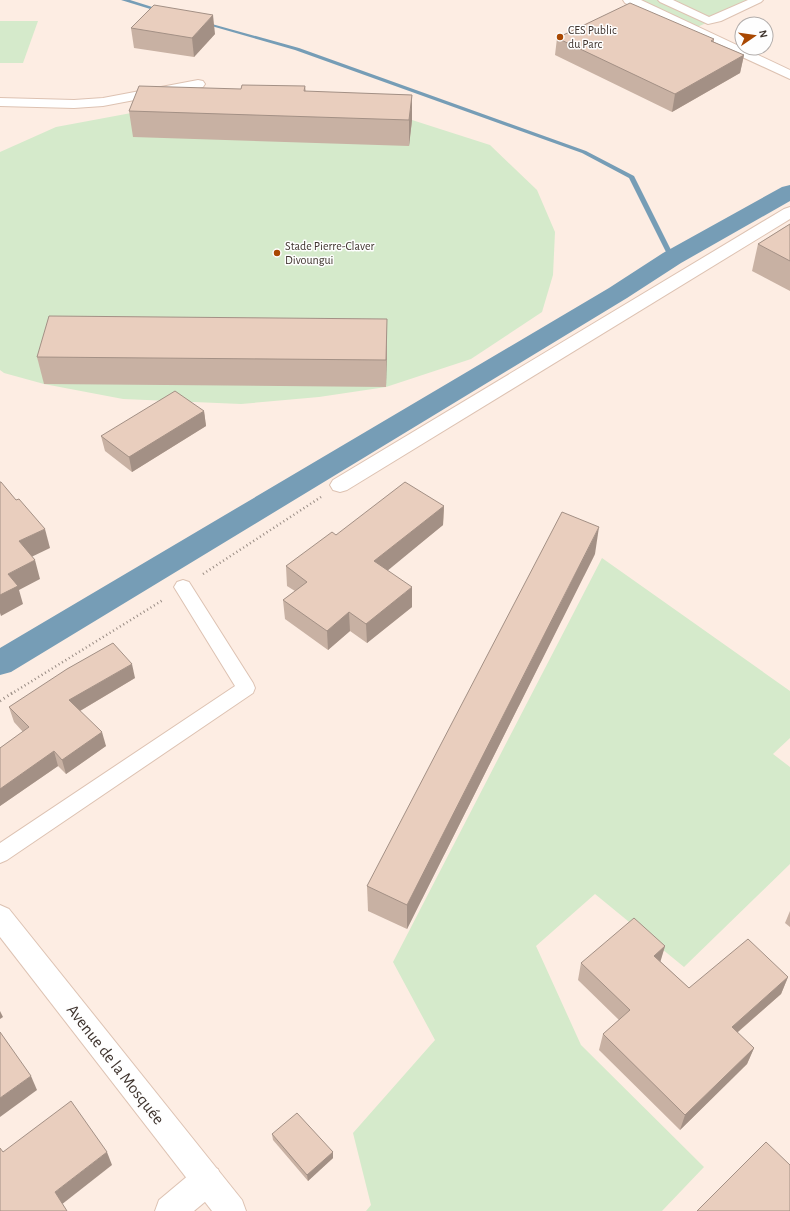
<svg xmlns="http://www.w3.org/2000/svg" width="790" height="1211" font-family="'Alegreya Sans',sans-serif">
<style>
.green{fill:#d5eacb}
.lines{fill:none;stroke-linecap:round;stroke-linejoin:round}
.stream{fill:#769db6;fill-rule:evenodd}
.canal{fill:#769db6;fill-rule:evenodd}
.lane-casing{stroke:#ddc2b2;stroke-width:2}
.street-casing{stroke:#ddc2b2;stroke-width:2}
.secondary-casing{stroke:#ddc2b2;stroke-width:2}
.path-far1{stroke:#988b83;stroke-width:2.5;stroke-dasharray:1 3;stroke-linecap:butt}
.path{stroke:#988b83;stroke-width:3;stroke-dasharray:1 3.5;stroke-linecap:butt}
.lane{fill:#fff;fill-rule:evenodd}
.street{fill:#fff;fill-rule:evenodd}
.secondary{fill:#fff;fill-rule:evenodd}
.wall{fill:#c8b1a3}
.shaded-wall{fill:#a39085}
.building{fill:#e9cebe;stroke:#a39085}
.poi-dot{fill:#a94802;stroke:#fefefe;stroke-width:1.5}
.labels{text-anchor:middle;stroke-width:3;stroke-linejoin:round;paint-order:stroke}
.far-poi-label{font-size:12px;fill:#3f342e;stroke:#fefefe;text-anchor:start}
.near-street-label{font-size:17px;fill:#3f342e;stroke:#fefefe}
</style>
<rect width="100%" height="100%" fill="#fdede3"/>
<!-- green -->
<g class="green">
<polygon points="634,0 756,0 693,29"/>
<polygon points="0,21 38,21 23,63 0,63"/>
<polygon points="142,111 412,120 490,145 537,190 555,232 553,275 542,312 471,359 386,387 319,397 241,404 123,399 44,384 4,373 0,370 0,152 56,127"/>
<polygon points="602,558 790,691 790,738 773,754 790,767 790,864 684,967 595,894 536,946 581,1045 704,1167 662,1211 366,1211 371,1205 353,1133 435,1040 393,962"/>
</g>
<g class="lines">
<!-- stream -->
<g class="stream">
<polygon points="121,0 130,0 165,11 160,12"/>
<polygon points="201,21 299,48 586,151 634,176 675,258 672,260 669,258 629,178 582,153 295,50 201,23"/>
</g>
<!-- canal -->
<polygon class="canal" points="790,185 790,201 681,263 627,298 11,672 0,675 0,648 609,288 663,253 782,187"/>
<defs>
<g id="lane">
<polygon points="658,0 673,0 709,17 748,0 763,0 761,2 721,21 708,24 660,2"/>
<polygon points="183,580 189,582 253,683 255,688 253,693 7,860 0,863 0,843 235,686 174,587 177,582"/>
</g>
<g id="street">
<polygon points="623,0 641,0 790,70 790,79 625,3"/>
<polygon points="198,80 203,81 205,84 203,87 103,106 74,108 0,106 0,98 74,100 103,98"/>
<polygon points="790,207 790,219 347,490 340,492 333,490 330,485 333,480 784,209"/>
<polygon points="207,1165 218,1169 222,1180 218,1191 194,1211 155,1211 159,1200 196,1169"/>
</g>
<polygon id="secondary" points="0,905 9,909 242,1200 246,1211 212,1211 0,937"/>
</defs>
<!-- lane casing -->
<use href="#lane" class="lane-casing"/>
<!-- street casing -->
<use href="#street" class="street-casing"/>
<!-- secondary casing -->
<use href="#secondary" class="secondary-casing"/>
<!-- path-far1 -->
<g class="path-far1">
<polyline points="203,574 321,497"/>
<polyline points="11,694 163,600"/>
</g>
<!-- path -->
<polyline class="path" points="0,701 12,693"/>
<!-- lane -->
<use href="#lane" class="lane"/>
<!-- street -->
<use href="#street" class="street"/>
<!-- secondary -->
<use href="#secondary" class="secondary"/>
</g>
<!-- wall -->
<g class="wall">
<polygon points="131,28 215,34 194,57 134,48"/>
<polygon points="557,38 714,39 714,42 744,55 740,73 672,112 555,55"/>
<polygon points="305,86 306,92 412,95 412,120 409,146 133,137 129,111 241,89"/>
<polygon points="790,224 790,291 752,271 758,244"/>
<polygon points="387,346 386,387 44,384 37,357"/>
<polygon points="204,411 206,426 132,472 105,451 101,436"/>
<polygon points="444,506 443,525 387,570 412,607 367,643 350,631 328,650 285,619 283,600 295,591 287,586 286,566 336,535"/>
<polygon points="595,554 407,929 368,911 367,886"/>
<polygon points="135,678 80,711 106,746 66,774 58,766 0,806 0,748 23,732 14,722 9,707"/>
<polygon points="790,911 790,927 785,923"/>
<polygon points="665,946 660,961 689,988 788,977 781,994 737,1033 754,1048 747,1064 680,1130 599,1050 603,1034 619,1020 578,980 581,963"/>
<polygon points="272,1134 333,1152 333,1158 308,1181 273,1140"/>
</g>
<!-- shaded-wall -->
<g class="shaded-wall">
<polygon points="213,15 215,34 194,57 192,38"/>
<polygon points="744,55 740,73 672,112 675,94"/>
<polygon points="412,95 412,120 409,146 409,120"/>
<polygon points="387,319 387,346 386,387 386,360"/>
<polygon points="204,411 206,426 132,472 129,457"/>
<polygon points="444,506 443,525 375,581 374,561"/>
<polygon points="599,527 595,554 407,929 407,905"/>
<polygon points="45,529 50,548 25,560 19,541"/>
<polygon points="35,560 40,579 19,590 23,604 1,616 0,613 0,595 8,574"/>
<polygon points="412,587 412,607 367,643 366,624"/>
<polygon points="349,612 350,631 328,650 327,631"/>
<polygon points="132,664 135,678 73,715 69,700"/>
<polygon points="102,732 106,746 66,774 62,760"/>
<polygon points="54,751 58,766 0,806 0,789"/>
<polygon points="665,946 660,963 654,956"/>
<polygon points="788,977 781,994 725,1043 732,1027"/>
<polygon points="0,1011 3,1017 0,1019"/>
<polygon points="754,1048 747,1064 680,1130 685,1115"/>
<polygon points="31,1076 37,1090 0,1117 0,1098"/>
<polygon points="107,1152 112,1165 61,1205 55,1192"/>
<polygon points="333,1152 333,1158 308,1181 307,1175"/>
</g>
<!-- building -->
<g class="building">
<polygon points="630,3 714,39 711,41 744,55 675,94 557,38"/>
<polygon points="154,5 213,15 192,38 131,28"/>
<polygon points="242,85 305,86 304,91 412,95 409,120 129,111 139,86 241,89"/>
<polygon points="790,224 790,261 758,244"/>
<polygon points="49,316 387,319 386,360 37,357"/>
<polygon points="175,391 204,411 129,457 101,436"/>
<polygon points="0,482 1,482 16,500 19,499 45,529 19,541 35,560 8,574 18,586 0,595"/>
<polygon points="405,482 444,506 374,561 412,587 366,624 349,612 327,631 283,600 307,582 286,566 332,532 336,535"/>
<polygon points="562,512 599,527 407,905 367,886"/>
<polygon points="113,643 132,664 69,700 102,732 62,760 54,751 0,789 0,748 29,727 9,707 67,669"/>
<polygon points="634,918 665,946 654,956 689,988 748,939 788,977 732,1027 754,1048 685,1115 603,1034 630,1010 581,963"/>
<polygon points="0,1032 31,1076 0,1098"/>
<polygon points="71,1101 107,1152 55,1192 67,1211 0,1211 0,1148 3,1152"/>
<polygon points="297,1113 333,1152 307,1175 272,1134"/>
<polygon points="766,1142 790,1165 790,1211 697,1211"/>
</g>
<!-- markers -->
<g class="poi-dot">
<circle cx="560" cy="37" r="4"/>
<circle cx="277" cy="253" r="4"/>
</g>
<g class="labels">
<!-- far-poi labels -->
<g class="far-poi-label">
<text x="568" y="34">CES Public<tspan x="568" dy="14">du Parc</tspan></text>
<text x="285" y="250">Stade Pierre-Claver<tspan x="285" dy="14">Divoungui</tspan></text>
</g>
<!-- near-street labels -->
<g class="near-street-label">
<text transform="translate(116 1064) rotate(52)" y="6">Avenue de la Mosquée</text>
</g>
</g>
<!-- north arrow -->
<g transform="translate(754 36) rotate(77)"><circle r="19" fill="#fefefe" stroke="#b2adab"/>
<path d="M0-3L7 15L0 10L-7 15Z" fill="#a94802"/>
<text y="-6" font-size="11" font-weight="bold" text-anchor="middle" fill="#3f342e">N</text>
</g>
</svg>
